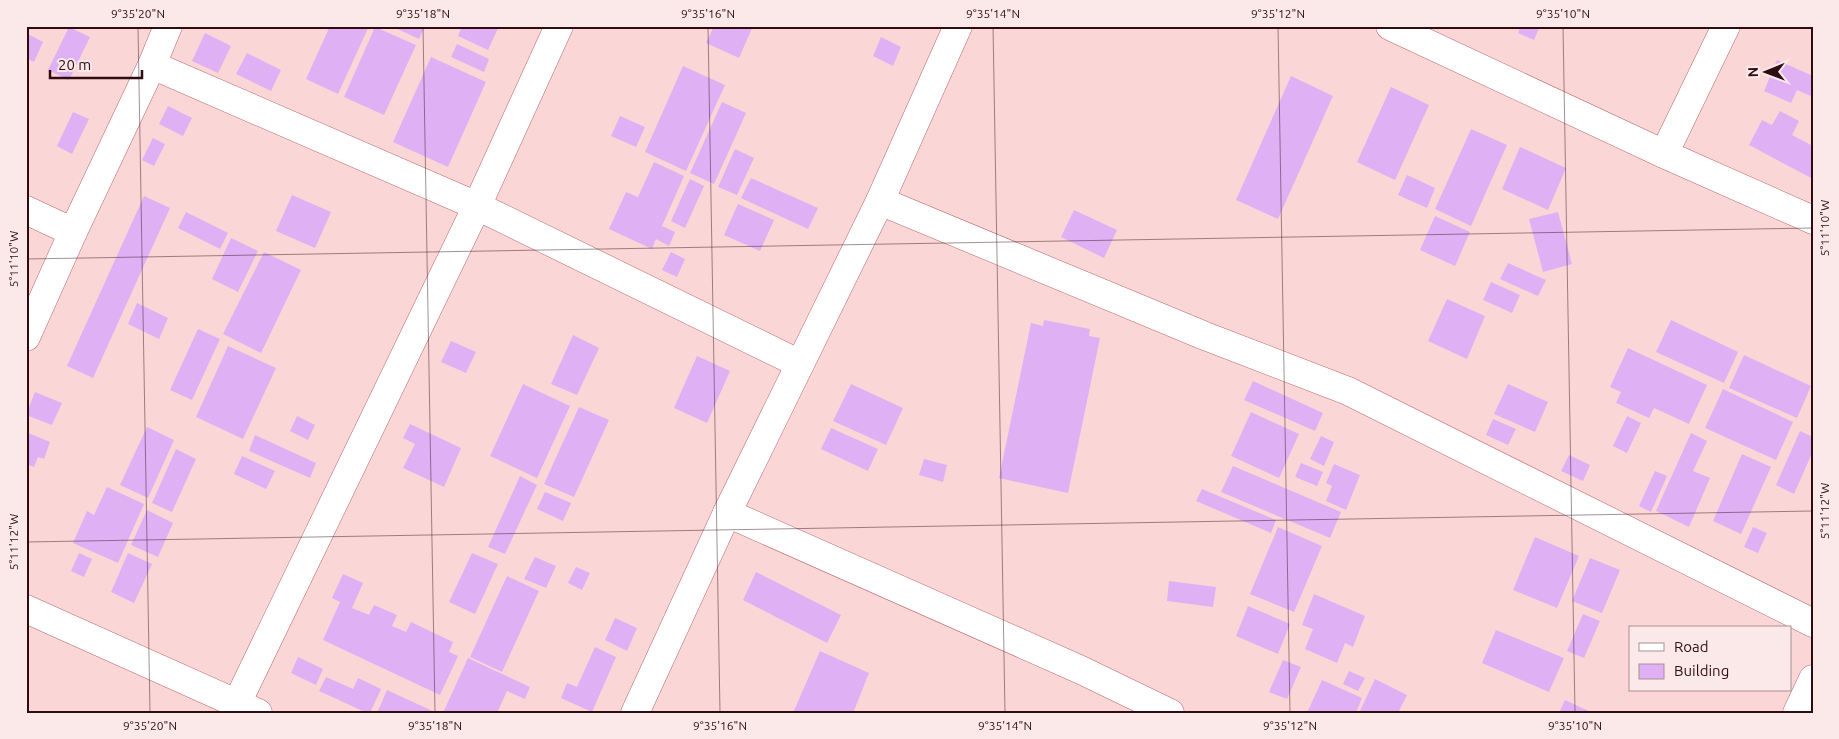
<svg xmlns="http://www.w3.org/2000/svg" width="1839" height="739" font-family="Ubuntu,sans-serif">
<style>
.building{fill:#dfb1f4}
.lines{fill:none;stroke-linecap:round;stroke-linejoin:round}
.street-casing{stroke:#bb6970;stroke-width:29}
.street{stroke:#fff;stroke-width:28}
.ticks{fill:none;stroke:#2d0d11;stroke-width:1;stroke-opacity:0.45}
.neatline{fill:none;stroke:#2d0d11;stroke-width:2}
.ticks-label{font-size:12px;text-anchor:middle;fill:#2d0d11}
</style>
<rect width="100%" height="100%" fill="#fbd6d7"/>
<!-- building -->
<g class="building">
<polygon points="330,26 369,26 338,94 306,79"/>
<polygon points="391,26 425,26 419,39"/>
<polygon points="462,26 499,26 488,50 458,36"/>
<polygon points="714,26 753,26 739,58 706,43"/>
<polygon points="1521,26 1540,26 1534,40 1518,33"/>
<polygon points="69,27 90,37 69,80 48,70"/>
<polygon points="375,27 416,45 384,115 344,97"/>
<polygon points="26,33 43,42 34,62 26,58"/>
<polygon points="205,33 231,46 218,73 192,61"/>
<polygon points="881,37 901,47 893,66 873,56"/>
<polygon points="457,44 489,59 484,72 451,57"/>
<polygon points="247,53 281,70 271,91 236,74"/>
<polygon points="431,57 486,82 448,167 393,142"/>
<polygon points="1777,60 1813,76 1813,97 1797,90 1791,103 1764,91"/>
<polygon points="683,66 725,85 686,171 645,152"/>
<polygon points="1291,76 1333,96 1278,219 1236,200"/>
<polygon points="1391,87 1429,105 1395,180 1357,162"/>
<polygon points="722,102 746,113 714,184 690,173"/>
<polygon points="168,106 192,118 183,136 159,124"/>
<polygon points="1780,111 1799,121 1792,135 1813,146 1813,179 1749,145 1762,120 1772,125"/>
<polygon points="73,112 89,119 72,154 57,146"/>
<polygon points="620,116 645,127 636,147 611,136"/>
<polygon points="1471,129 1507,145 1471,226 1435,209"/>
<polygon points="153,138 165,144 154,166 142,160"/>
<polygon points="1520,147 1566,168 1548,210 1502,189"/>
<polygon points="735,149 754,158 737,195 718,187"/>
<polygon points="654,162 684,176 662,226 675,232 669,246 656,239 652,249 609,229 626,192 638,197"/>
<polygon points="1407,175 1435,188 1427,208 1398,195"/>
<polygon points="751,178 818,208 808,229 741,198"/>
<polygon points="690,179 704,186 685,228 671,221"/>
<polygon points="292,195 331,212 315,248 276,231"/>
<polygon points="144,196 170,208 93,378 67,366"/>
<polygon points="738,204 774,220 760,251 724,235"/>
<polygon points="1074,210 1117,230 1104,258 1061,237"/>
<polygon points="186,212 228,233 220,249 178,228"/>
<polygon points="1558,212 1572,264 1543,272 1529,219"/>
<polygon points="1435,216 1470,232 1455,266 1420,250"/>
<polygon points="231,238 258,251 238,292 212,279"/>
<polygon points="264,252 301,270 261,353 223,334"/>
<polygon points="671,252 685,259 677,277 662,270"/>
<polygon points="1508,263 1546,280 1538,296 1500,279"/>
<polygon points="1491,282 1520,295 1512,313 1483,300"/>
<polygon points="1447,299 1485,316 1467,359 1428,341"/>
<polygon points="137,303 168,318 159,339 128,324"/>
<polygon points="1044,320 1090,329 1089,336 1100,338 1068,493 999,478 1031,323 1043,326"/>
<polygon points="1671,320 1738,352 1724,383 1656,352"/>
<polygon points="198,329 220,339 192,400 170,390"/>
<polygon points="573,335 599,348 577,395 551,384"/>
<polygon points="451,341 476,352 466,373 441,362"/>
<polygon points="228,346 276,368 243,439 196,417"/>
<polygon points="1628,348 1707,385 1689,424 1654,408 1649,418 1616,403 1621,392 1610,387"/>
<polygon points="1744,355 1811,386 1797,418 1729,388"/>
<polygon points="697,356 730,371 707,423 674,408"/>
<polygon points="1253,381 1323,413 1315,431 1244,400"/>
<polygon points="523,384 570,406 537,478 490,456"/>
<polygon points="851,384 903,408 886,445 833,421"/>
<polygon points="1508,384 1548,402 1535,432 1494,414"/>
<polygon points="1723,389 1793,422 1776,460 1705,428"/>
<polygon points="35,392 62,403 52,425 26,415"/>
<polygon points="579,407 609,420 574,497 544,484"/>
<polygon points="1251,412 1299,434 1279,478 1231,456"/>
<polygon points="297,416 315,425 308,440 290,431"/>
<polygon points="1627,416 1641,423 1627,453 1613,446"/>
<polygon points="1493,419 1516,429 1508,445 1486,435"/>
<polygon points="410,424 461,448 444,487 403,468 415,444 403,438"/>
<polygon points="147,427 174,440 148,498 120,485"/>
<polygon points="831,428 878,449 868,471 821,449"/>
<polygon points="1800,431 1813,437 1813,451 1794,494 1776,485"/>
<polygon points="26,432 50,442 44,459 38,457 34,467 26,464"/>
<polygon points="1691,433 1707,441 1693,471 1710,478 1689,527 1656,511"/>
<polygon points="255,435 316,463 310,478 249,451"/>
<polygon points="1321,436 1334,442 1324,466 1310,459"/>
<polygon points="176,449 196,459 172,512 152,503"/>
<polygon points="1742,454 1771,467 1741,534 1713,521"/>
<polygon points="1569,455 1590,465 1583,481 1561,471"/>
<polygon points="242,456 275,471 266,489 234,474"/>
<polygon points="924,459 947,465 943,482 919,475"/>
<polygon points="1301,463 1323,472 1317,486 1295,477"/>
<polygon points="1334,464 1360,475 1346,510 1326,501 1332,486 1326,483"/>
<polygon points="1233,466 1341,512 1330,538 1221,492"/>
<polygon points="1655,471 1667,476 1651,512 1639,506"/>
<polygon points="520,476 537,485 505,554 488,547"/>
<polygon points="107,487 144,504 118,563 73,543 87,511 94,515"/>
<polygon points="1202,489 1276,520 1271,533 1196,501"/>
<polygon points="545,492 571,503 563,521 537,509"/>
<polygon points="147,510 173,523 158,557 131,545"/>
<polygon points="1278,527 1322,546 1294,612 1250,594"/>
<polygon points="1753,527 1767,533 1758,553 1744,547"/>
<polygon points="1535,537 1579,556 1557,608 1513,590"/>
<polygon points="79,553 92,559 84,577 71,571"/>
<polygon points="128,553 152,564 134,603 111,592"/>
<polygon points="472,553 498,564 475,614 449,602"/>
<polygon points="535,557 556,566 546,588 524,579"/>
<polygon points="1590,558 1620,570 1602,613 1572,601"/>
<polygon points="576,567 590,573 582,590 568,583"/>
<polygon points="756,572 841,615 827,643 743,600"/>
<polygon points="343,574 363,583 352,608 369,615 374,605 397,615 392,626 406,632 411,622 453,642 449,652 458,656 440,695 323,640 340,602 332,598"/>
<polygon points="507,576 539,591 502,672 470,657"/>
<polygon points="1169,581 1216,587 1213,607 1167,601"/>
<polygon points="1314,594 1365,616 1353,647 1345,643 1337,663 1305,649 1313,629 1302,625"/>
<polygon points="1248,606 1290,624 1278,654 1236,636"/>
<polygon points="1583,614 1600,621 1584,658 1567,651"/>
<polygon points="615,618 637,628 627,651 605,640"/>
<polygon points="1496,630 1564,658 1549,692 1482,663"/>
<polygon points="595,647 616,657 592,712 561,698 567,683 577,687"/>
<polygon points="820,651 869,673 853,713 793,713"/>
<polygon points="298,657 323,669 316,685 291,673"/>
<polygon points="468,658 530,687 525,699 507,691 497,713 443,713"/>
<polygon points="1283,660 1301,667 1287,699 1269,692"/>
<polygon points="1349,671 1365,678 1358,691 1343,684"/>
<polygon points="326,677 353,689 358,678 381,689 370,713 367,713 319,691"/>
<polygon points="1375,679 1407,695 1398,713 1359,713"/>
<polygon points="1322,680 1362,698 1356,713 1307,713"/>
<polygon points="387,690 437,713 377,713"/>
<polygon points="1565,700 1593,713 1559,713"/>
</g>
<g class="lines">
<defs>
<g id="street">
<polyline points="1390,26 1664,154 1813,220"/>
<polyline points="152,65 477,206 800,364"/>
<polyline points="1664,154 1726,26"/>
<polyline points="880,201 1205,336 1348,391 1813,623"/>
<polyline points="26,210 73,232"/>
<polyline points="26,337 73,232 152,65 168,26"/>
<polyline points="727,513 1081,670 1170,713"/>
<polyline points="26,609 258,713"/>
<polyline points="237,703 477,206 559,26"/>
<polyline points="635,713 727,513 880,201 958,26"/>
<polyline points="1797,713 1813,679"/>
</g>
</defs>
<!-- street casing -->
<use href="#street" class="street-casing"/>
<!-- street -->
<use href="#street" class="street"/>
</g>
<!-- ticks -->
<path class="ticks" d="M138,26L150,713M423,26L435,713M708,26L720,713M993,26L1005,713M1278,26L1290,713M1563,26L1575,713M26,259L1813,228M26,542L1813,511"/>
<!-- border -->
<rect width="1839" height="739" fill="none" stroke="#fbe8e9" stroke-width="55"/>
<!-- legend -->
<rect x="1629" y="626" width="162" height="65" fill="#fbe8e9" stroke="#a99093"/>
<rect x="1639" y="643" width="25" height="8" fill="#ffffff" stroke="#a99093"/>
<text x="1674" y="652" font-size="15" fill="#2d0d11">Road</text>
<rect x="1639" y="664" width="25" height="15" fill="#dfb1f4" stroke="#a99093"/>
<text x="1674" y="676" font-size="15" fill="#2d0d11">Building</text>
<!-- north arrow -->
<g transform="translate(1766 72) rotate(269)" stroke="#fbe8e9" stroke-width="4" paint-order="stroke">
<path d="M0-4L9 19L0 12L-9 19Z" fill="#2d0d11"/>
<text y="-8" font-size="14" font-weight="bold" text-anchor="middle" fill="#2d0d11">N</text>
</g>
<!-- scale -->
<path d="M50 70v8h92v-8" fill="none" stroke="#2d0d11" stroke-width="2.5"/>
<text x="58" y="70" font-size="15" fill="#2d0d11" stroke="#fbe8e9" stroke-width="4" paint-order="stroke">20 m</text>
<rect x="28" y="28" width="1784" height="684" class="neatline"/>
<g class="ticks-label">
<text x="138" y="18">9°35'20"N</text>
<text x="423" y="18">9°35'18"N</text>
<text x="708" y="18">9°35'16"N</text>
<text x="993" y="18">9°35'14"N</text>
<text x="1278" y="18">9°35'12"N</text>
<text x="1563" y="18">9°35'10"N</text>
<text transform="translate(1825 228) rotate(-90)" y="4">5°11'10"W</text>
<text transform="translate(14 259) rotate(-90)" y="4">5°11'10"W</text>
<text transform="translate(1825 511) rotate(-90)" y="4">5°11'12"W</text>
<text transform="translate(14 542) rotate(-90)" y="4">5°11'12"W</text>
<text x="150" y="730">9°35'20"N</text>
<text x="435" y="730">9°35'18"N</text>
<text x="720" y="730">9°35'16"N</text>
<text x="1005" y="730">9°35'14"N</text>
<text x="1290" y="730">9°35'12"N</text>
<text x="1575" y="730">9°35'10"N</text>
</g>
</svg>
